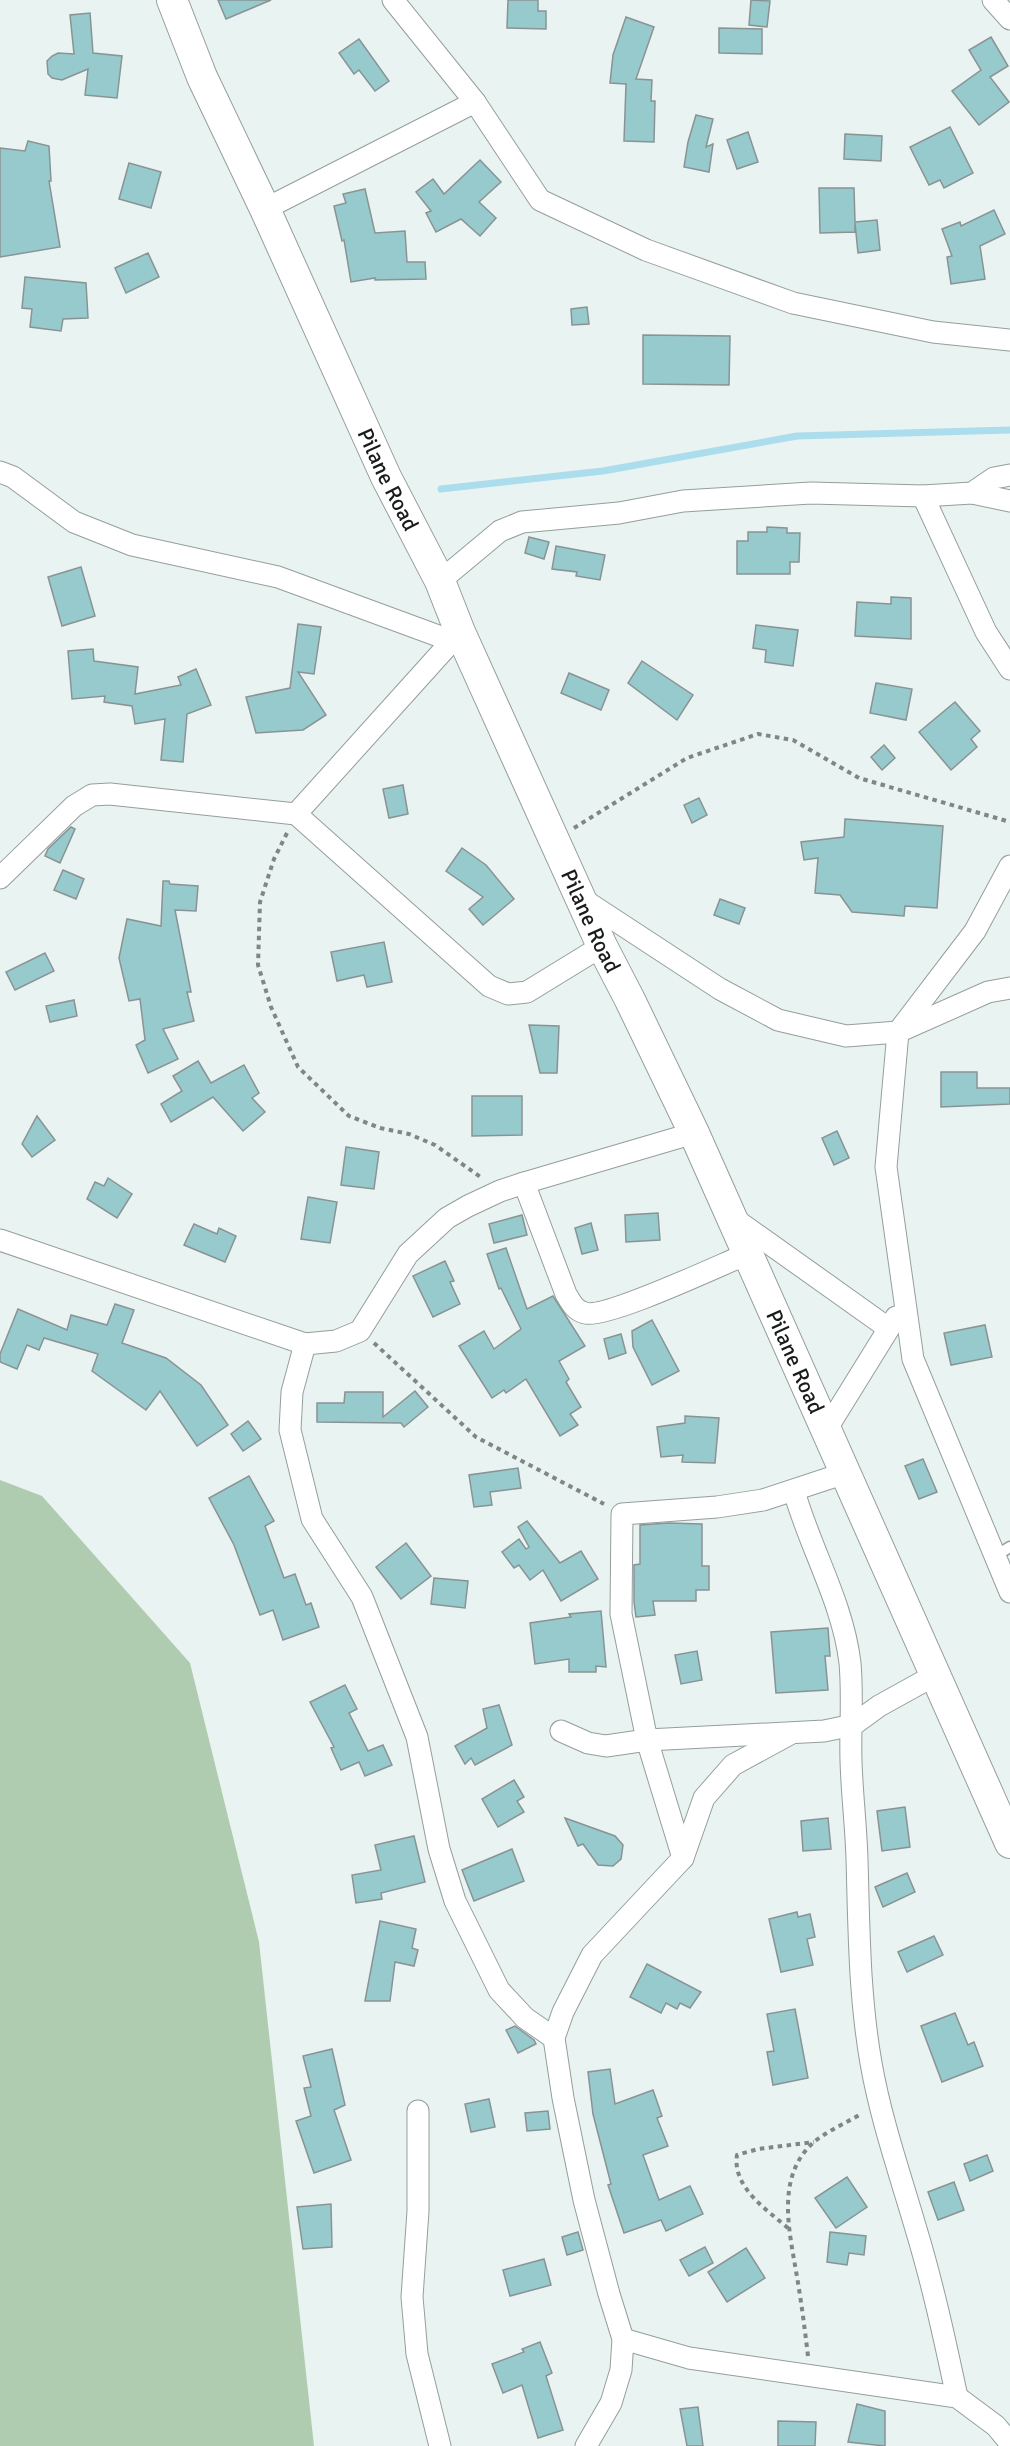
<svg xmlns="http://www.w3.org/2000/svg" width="1010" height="2446" font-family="Signika,sans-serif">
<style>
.green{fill:#b0ccb0}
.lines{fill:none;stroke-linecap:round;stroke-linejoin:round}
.stream{stroke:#acdded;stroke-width:7}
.building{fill:#96cacd;stroke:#8a9394;stroke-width:1.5}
.lane-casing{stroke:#959e9c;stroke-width:13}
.street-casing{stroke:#959e9c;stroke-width:23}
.secondary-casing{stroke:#959e9c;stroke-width:32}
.path{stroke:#7f8684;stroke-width:4;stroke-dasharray:4.5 4.5;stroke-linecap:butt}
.lane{stroke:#fff;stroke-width:10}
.street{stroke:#fff;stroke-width:21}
.secondary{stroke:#fff;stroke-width:30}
.labels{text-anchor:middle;stroke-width:4.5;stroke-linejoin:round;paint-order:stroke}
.street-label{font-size:22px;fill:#191c1b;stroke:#fff}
</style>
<rect width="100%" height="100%" fill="#e9f3f1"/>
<!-- green -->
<polygon class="green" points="0,1480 42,1496 190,1663 259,1942 314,2446 0,2446"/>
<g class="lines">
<!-- stream -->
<polyline class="stream" points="441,489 603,471 797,436 1010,430"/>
</g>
<!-- building -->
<g class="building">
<polygon points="218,0 271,0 226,19"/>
<polygon points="508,0 538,0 538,11 546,11 546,29 507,28"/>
<polygon points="751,0 770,1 767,27 749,25"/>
<polygon points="90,13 93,53 122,56 117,98 85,95 88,69 62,80 52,78 48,74 47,61 52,56 58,53 74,54 70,15"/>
<polygon points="626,17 654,27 636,79 652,80 651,101 655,101 654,142 624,141 626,84 610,83 613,55"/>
<polygon points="719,28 762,29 762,54 719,53"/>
<polygon points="991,37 1008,66 990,77 1009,102 979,125 952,91 981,70 969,50"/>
<polygon points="359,39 389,81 375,91 359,70 354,74 339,53"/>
<polygon points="696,115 713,119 706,147 713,144 709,172 684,167 688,142"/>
<polygon points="950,127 973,173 944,188 940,180 929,185 910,147"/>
<polygon points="748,132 758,162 737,169 727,140"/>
<polygon points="845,134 882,136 881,161 844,159"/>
<polygon points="28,141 49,146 51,181 49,181 60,247 0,257 0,148 25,151"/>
<polygon points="480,160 501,182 479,202 496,218 480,236 461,219 436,232 426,213 431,211 416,192 433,179 444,194"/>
<polygon points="129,163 161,172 151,208 119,199"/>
<polygon points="819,188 854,188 855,222 877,220 880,250 858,253 855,223 855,232 820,233"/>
<polygon points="365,189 375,233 405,231 407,262 425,262 426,279 375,280 375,278 351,282 344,240 342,241 334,206 346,203 343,194"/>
<polygon points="994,210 1005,234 980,246 985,279 951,284 947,257 952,256 942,229 960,222 961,226"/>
<polygon points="148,253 159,277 126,293 115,268"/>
<polygon points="25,277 86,283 88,318 63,319 61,331 30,327 32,309 22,308"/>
<polygon points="587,307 589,324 572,325 571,309"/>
<polygon points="643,335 730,336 729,385 643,384"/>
<polygon points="767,527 787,528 787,533 800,533 799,562 790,562 790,574 737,574 737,541 748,541 748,532 767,532"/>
<polygon points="529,537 549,542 544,559 525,553"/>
<polygon points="556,546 605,555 600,580 576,576 577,572 552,569"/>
<polygon points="81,567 95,616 62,626 48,577"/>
<polygon points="891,597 911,598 911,639 855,636 857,602 891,604"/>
<polygon points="298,624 321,627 314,674 298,672 326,715 303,730 256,733 246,697 290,688"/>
<polygon points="756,625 798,630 793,666 765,662 766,650 753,648"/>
<polygon points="93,649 94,661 138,667 135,694 181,685 178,677 196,669 211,705 187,714 183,762 161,760 165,719 135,724 132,706 104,702 105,696 72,699 68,651"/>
<polygon points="642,661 693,695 677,720 628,683"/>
<polygon points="569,673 609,690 601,710 561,693"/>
<polygon points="876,683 912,689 906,720 870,713"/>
<polygon points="955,702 980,731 971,739 977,747 951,770 919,732"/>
<polygon points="884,745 895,758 882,770 871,757"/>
<polygon points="403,785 408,814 389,818 383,789"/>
<polygon points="699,798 707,815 692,823 684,805"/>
<polygon points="845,819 943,826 937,908 905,906 904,916 852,912 840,895 815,893 818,858 804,860 801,842 844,837"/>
<polygon points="71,827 75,829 60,863 45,856 48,849"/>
<polygon points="462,848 486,865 514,899 483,925 469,909 483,897 446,871"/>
<polygon points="63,870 84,879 76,899 54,890"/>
<polygon points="163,881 169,881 170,884 198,886 196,911 175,910 191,992 187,992 194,1021 163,1029 178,1059 148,1073 136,1045 145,1040 140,999 129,1001 119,958 127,919 161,926"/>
<polygon points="720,899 745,908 739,924 714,915"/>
<polygon points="384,942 392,982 367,987 364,975 337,981 331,952"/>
<polygon points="45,953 54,971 15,990 6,972"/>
<polygon points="74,1000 77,1016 50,1022 46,1006"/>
<polygon points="529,1025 559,1026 557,1073 540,1073"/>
<polygon points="198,1061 211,1083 244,1065 259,1093 252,1098 265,1112 243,1131 213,1097 171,1122 161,1104 182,1091 173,1076"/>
<polygon points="941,1072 977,1072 977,1088 1010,1088 1010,1104 941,1107"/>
<polygon points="472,1096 522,1096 522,1135 472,1136"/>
<polygon points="37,1116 55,1140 32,1157 22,1144"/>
<polygon points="837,1131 849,1158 834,1165 822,1138"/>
<polygon points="346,1147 379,1152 374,1189 341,1185"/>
<polygon points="108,1178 132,1194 117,1218 87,1199 95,1182 104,1186"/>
<polygon points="308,1197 337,1202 330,1243 301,1239"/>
<polygon points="658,1213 660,1240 626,1242 625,1215"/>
<polygon points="522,1215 527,1235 494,1243 489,1224"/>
<polygon points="591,1223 598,1250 582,1254 575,1228"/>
<polygon points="194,1224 217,1234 219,1228 236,1236 225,1262 184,1245"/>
<polygon points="506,1248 527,1309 553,1296 585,1346 559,1361 569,1379 566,1382 581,1407 570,1414 578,1425 560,1436 526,1379 506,1393 504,1390 492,1398 459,1346 484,1331 494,1349 521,1329 501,1288 499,1289 487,1254"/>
<polygon points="445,1261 454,1281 450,1282 460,1304 433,1317 413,1276"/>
<polygon points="115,1304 134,1310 122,1343 166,1358 201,1385 228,1425 197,1446 160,1391 146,1410 92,1371 98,1354 44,1338 39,1350 27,1345 17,1369 0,1362 0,1354 18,1309 67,1330 71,1315 107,1325"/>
<polygon points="652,1320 679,1371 652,1385 633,1347 632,1331"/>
<polygon points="985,1325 992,1357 951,1365 944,1333"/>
<polygon points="621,1334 626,1353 609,1359 604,1339"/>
<polygon points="415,1391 428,1407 404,1427 401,1423 317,1422 317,1403 344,1403 345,1392 383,1392 383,1417"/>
<polygon points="685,1416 719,1418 715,1463 682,1462 683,1455 661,1457 657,1427 685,1423"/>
<polygon points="248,1421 261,1439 243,1451 231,1434"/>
<polygon points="923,1459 937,1492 919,1499 905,1466"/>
<polygon points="518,1468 521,1488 490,1492 492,1505 474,1507 469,1475"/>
<polygon points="249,1476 274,1521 265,1526 284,1578 295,1574 306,1605 311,1603 319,1627 283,1640 273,1610 260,1615 234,1545 209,1498"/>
<polygon points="527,1521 560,1563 581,1551 598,1579 561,1601 543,1570 530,1580 519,1565 514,1568 502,1552 519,1539 526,1549 529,1547 518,1527"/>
<polygon points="668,1523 702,1524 702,1566 709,1566 709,1590 696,1590 696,1601 653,1601 655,1615 636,1617 634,1602 634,1565 640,1564 640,1525"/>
<polygon points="406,1543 431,1576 401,1599 376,1567"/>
<polygon points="434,1578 468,1581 465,1608 431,1604"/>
<polygon points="601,1611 606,1667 596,1666 596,1672 569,1672 569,1659 535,1664 530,1623 571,1617 569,1614"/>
<polygon points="828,1628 830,1656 825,1656 828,1690 776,1693 771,1632"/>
<polygon points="697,1651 702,1680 681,1684 675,1655"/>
<polygon points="345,1685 357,1709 349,1713 368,1751 383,1745 392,1765 365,1776 359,1762 341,1770 331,1748 334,1747 310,1702"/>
<polygon points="499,1705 512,1745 475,1765 471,1758 465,1764 455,1746 487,1728 483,1709"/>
<polygon points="514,1780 524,1797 517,1801 524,1812 498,1827 482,1799"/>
<polygon points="905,1807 910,1847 882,1851 877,1811"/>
<polygon points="565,1818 615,1836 623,1845 621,1859 613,1866 598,1865 583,1844 578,1846"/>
<polygon points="828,1818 831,1849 803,1851 801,1821"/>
<polygon points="414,1836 425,1882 381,1893 382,1899 356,1903 352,1875 381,1870 375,1845"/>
<polygon points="512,1849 524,1881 474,1901 462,1870"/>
<polygon points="907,1873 915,1892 883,1907 875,1887"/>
<polygon points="797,1912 798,1917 810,1914 815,1937 807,1939 813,1965 781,1972 769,1919"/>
<polygon points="380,1921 416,1929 412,1948 418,1950 414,1966 395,1962 390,2001 365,2001"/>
<polygon points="934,1936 943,1955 907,1972 898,1952"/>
<polygon points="647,1964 701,1992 690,2008 680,2003 677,2009 666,2003 661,2013 630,1997"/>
<polygon points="795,2009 808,2078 773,2085 767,2052 774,2051 767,2014"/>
<polygon points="955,2013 968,2045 974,2042 983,2066 942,2082 921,2026"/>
<polygon points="515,2026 534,2040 536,2044 518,2053 506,2030"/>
<polygon points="332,2049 345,2105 334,2110 351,2160 314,2173 296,2121 311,2116 304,2088 311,2087 303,2056"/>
<polygon points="610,2069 615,2104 653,2090 662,2116 657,2118 668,2146 643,2155 659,2200 690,2186 703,2214 666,2231 661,2220 624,2233 608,2185 611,2184 593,2114 588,2072"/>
<polygon points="489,2099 495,2127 471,2132 465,2104"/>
<polygon points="548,2111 550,2129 527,2131 525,2113"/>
<polygon points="987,2155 993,2171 970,2181 964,2164"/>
<polygon points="847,2177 867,2207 836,2228 815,2198"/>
<polygon points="954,2182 964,2210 938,2220 928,2192"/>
<polygon points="331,2204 332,2247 303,2249 297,2207"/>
<polygon points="578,2232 583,2250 567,2255 562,2237"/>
<polygon points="830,2232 866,2236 864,2255 849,2253 847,2265 827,2262"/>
<polygon points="705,2247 713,2263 689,2276 680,2260"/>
<polygon points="746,2248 765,2278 727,2302 708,2272"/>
<polygon points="544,2259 551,2285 510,2296 503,2270"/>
<polygon points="540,2342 552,2373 546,2376 563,2430 538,2438 522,2385 503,2393 492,2364 524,2352 522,2349"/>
<polygon points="857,2404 885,2411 885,2446 848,2442"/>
<polygon points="698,2407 703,2446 687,2446 680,2409"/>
<polygon points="778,2421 816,2422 815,2446 778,2446"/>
</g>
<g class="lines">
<defs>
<polyline id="lane" points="995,1556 1010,1547"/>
<g id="street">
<polyline points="393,0 475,102 540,200 646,250 793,303 933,332 1010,340"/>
<polyline points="993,0 1010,19"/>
<polyline points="265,209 475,102"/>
<polyline points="0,472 13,477 74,522 132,545 278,577 452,641"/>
<polyline points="972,493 1010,501"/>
<polyline points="923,496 986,632 1010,669"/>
<polyline points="440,581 500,531 522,522 619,513 683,501 811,493 923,496 972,493 994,478 1010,475"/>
<polyline points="296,814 460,632"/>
<polyline points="1010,866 975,931 898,1032 886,1167 913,1359 1010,1592"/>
<polyline points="0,878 74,806 92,795 110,794 296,814 489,986 508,994 527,992 602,946"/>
<polyline points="581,898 720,989 778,1020 846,1036 898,1032 988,992 1010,988"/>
<path d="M524,1183L566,1294C571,1302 574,1310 585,1313C606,1319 720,1265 747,1254"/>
<polyline points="732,1217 888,1328"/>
<polyline points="0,1240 305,1344 336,1341 360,1331 408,1254 447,1218 468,1206 500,1191 524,1183 694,1133"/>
<polyline points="305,1344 292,1392 290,1430 312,1519 362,1597 417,1737 439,1849 455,1901 499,1990 525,2018 554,2038"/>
<polyline points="826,1430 896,1317"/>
<path d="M794,1491C810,1548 843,1603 850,1663C853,1696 850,1729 851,1761C852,1794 856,1826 857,1859C859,1928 859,1994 871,2063C881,2120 900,2174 916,2229C933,2285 945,2341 957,2397"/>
<polyline points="561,1731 588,1743 606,1746 647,1740 824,1731 853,1725 879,1706 935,1675"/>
<polyline points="683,1858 647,1740 621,1614 622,1514 717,1507 763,1500 845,1473"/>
<polyline points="418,2111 418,2211 412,2297 417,2354 440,2446"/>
<polyline points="623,2339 689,2358 957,2397 996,2426 1010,2443"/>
<polyline points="586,2446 611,2403 621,2370 623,2339 609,2294 584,2200 563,2098 554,2038 563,2012 592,1955 683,1858 704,1798 733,1765 790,1734"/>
</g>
<g id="secondary">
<path id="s1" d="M172,0L202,77L265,209L386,477L440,581L460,632L602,946L630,1000L694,1133L1010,1843"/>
</g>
</defs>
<!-- lane casing -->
<use href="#lane" class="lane-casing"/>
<!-- street casing -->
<use href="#street" class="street-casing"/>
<!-- secondary casing -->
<use href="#secondary" class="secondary-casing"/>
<!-- path -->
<g class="path">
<polyline points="574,828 687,758 758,734 793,740 859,778 1010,822"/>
<polyline points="287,833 274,859 260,902 258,965 271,1007 298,1067 349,1116 380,1128 409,1134 435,1145 482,1178"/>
<polyline points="374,1343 476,1437 604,1504"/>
<path d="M788,2228C767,2210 732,2187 737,2155L758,2149L814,2142"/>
<path d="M808,2356C805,2331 802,2307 798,2283C791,2237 773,2178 814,2142C827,2131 846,2123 861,2114"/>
</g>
<!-- lane -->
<use href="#lane" class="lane"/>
<!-- street -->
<use href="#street" class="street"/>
<!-- secondary -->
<use href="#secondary" class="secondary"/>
</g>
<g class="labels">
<!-- street labels -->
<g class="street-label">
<text dy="8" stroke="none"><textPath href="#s1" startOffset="526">Pilane Road</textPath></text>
<text dy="8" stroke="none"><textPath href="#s1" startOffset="1012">Pilane Road</textPath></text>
<text dy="8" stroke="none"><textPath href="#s1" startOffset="1498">Pilane Road</textPath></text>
</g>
</g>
</svg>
